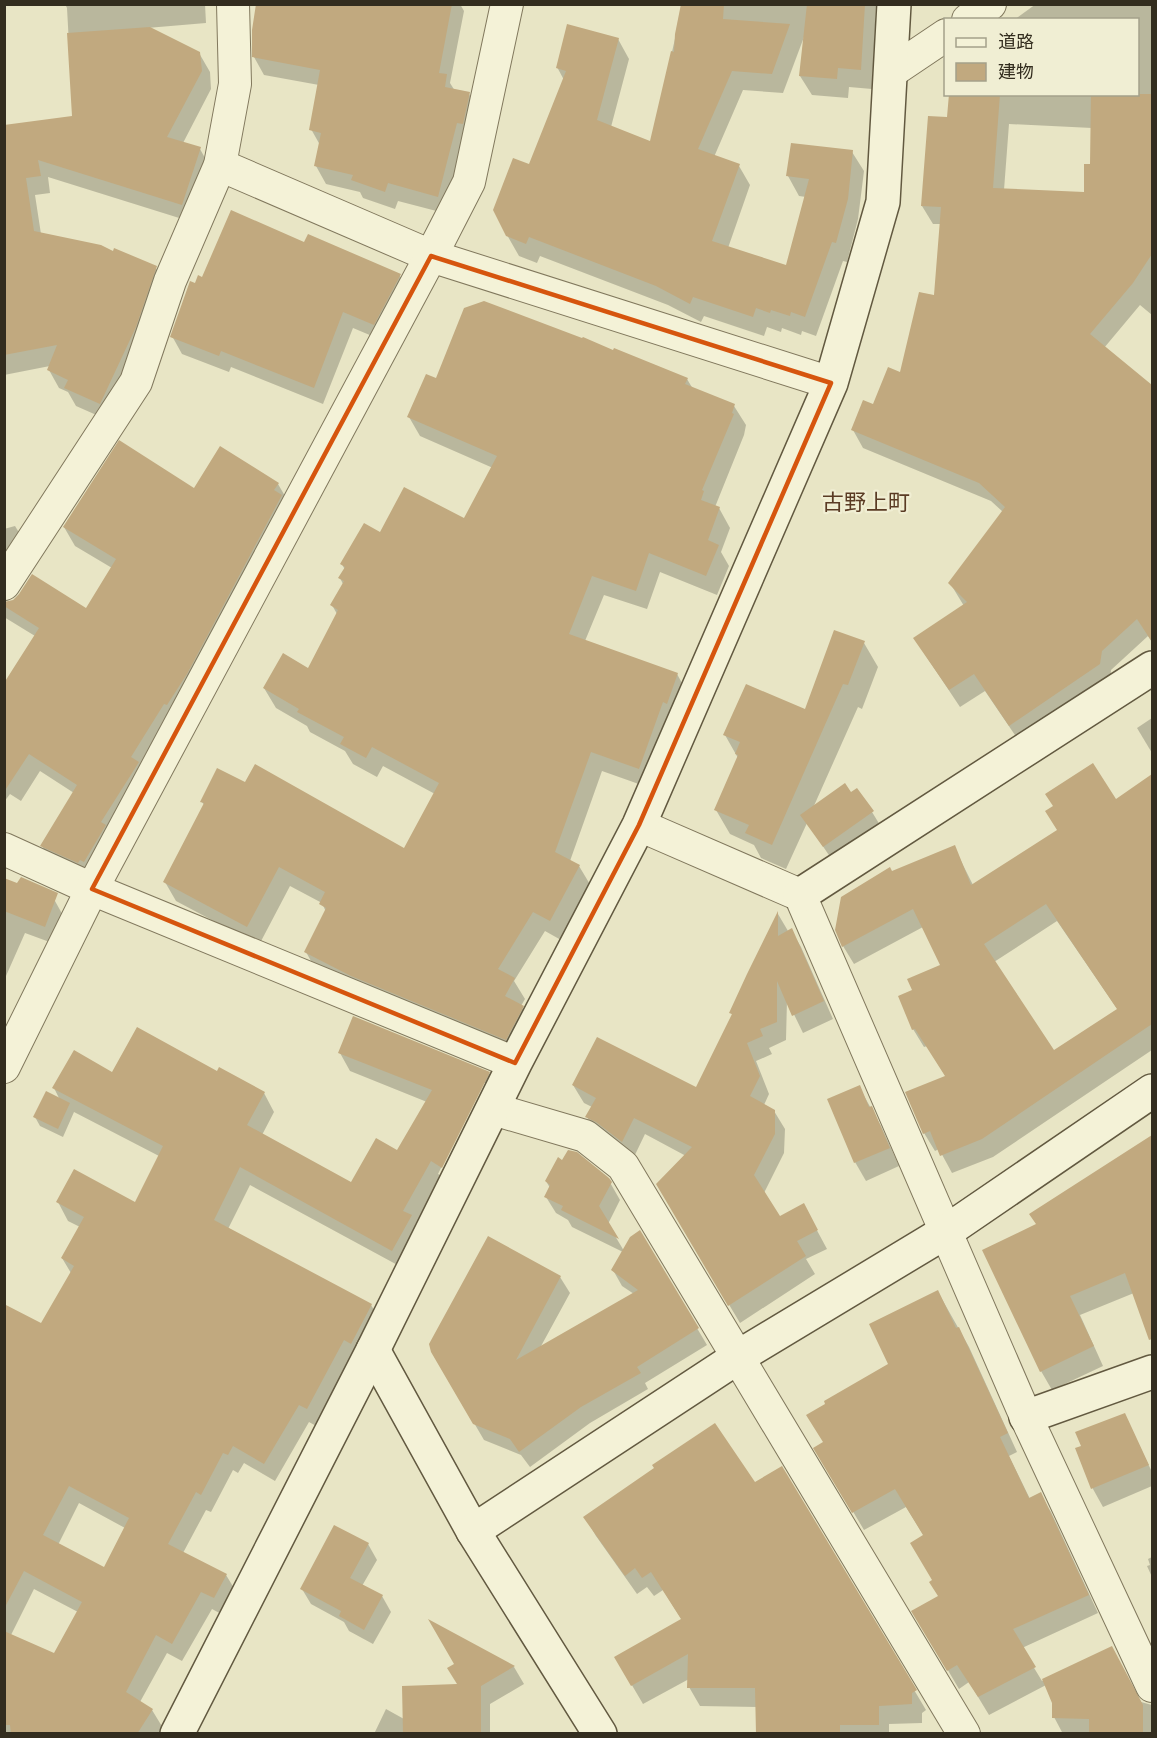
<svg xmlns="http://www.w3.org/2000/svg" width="1157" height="1738" font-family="'Times New Roman','Noto Sans JP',serif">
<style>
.shadow{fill:#0003;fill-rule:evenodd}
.building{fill:#c1a97f;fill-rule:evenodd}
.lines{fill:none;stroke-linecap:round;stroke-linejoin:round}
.street-casing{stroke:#81785d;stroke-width:34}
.secondary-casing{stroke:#625940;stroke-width:36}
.street{stroke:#f4f2d7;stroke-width:32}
.secondary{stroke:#f4f2d7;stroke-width:33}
.marked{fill:none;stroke:#d6550e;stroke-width:4.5;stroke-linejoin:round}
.labels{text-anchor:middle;stroke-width:4.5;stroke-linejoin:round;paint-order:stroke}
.neighbourhood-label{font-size:22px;fill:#5a3b24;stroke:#f0eed3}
</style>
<rect width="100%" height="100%" fill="#e8e5c5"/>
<!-- shadow -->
<g class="shadow">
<polygon points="65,4 205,4 206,23 147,28 199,53 210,72 211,89 183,143 200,149 210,167 192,222 48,177 50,193 35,195 41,234 156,268 166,286 110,421 76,406 68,392 59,388 49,370 50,366 4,375 4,127 73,118 67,8"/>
<polygon points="375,4 460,4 464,11 450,83 455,91 469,94 479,112 448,214 398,201 395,209 363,198 360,192 326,184 316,166 320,145 311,129 319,85 264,75 254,57"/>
<polygon points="683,4 876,4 872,89 849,87 848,98 812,95 800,76 804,37 783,93 743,90 714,157 739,166 750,185 728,248 787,267 806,197 799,196 788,176 852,152 864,171 858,219 847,262 843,261 816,336 802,331 801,335 782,328 781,332 767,327 764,336 704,316 701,322 668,305 540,256 537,263 519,256 507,235 530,166 564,80 557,67 618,39 629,59 611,127 651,143"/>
<path d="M1036,4H1152V315L1140,305L1104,348L1148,383L1152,391V642L1148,636L1111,670L1110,682L1021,744L985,691L960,707L926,656L964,606L950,583L1003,512L991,501L863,448L853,430L901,374L935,297L941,224H933L922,206L948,119L950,94H1138V20H1014ZM1009,124L1092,128V166L1085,193L1004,190Z"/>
<polygon points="305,244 400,276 409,293 384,341 353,328 323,404 231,367 229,372 182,354 172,336 196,285"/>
<polygon points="614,352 687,379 693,389 734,406 746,425 744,435 715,507 719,508 730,528 721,552 729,566 717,595 660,572 647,609 604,595 585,641 677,674 688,694 650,788 602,771 570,861 579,866 591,886 561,940 545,931 514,981 525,999 521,1006 534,1027 517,1059 317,972 306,952 326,912 322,903 290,886 259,945 176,901 165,882 205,806 202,802 246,784 404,850 435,794 383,766 377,777 353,764 345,751 310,732 307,726 276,708 264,688 309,670 337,614 332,605 343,584 340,578 345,570 342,564 381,534 465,520 493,468 420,436 409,417 437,380"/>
<polygon points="278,484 289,503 95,880 53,864 42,846 74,793 40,771 21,801 10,794 4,802 4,685 35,636 4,617 4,603 86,610 112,568 75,546 64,527 194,490"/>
<polygon points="15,526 26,544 4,585 4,529"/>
<polygon points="864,643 878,667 862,709 858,707 813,808 851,794 872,812 883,830 835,864 807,823 786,869 761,858 754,845 730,834 716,810 738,758 725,735 806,711"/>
<polygon points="1152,718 1152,753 1137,728"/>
<path d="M1152,776V1050L993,1157L952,1173L939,1149L935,1151L924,1133L946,1077L927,1046L924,1047L913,1029L914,990L942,966L923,927L854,964L843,946L891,873L954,847L973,885L1116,801ZM1057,921L1118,1010L1053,1052L994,962Z"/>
<polygon points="4,881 55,901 65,919 55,944 25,933 6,976 4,975"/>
<polygon points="778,914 788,931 791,930 801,947 833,1019 803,1033 787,1000 786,1040 769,1048 772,1054 756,1061 769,1094 764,1105 774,1111 785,1129 784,1153 764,1193 780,1218 813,1223 827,1249 806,1259 815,1274 740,1323 657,1184 686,1156 645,1134 633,1159 597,1135 587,1117 592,1107 584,1103 573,1085 697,1089 733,1016 731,1013 748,975"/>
<path d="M340,1053L489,1073L499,1091L441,1178L415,1225L421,1235L403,1268L250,1185L228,1229L371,1305L382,1323L318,1427L309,1422L275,1481L244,1463L238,1473L233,1470L211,1512L206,1510L183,1553L226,1575L237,1593L225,1616L212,1609L182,1661L167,1653L140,1702L152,1710L163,1728L159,1734H4V1305L42,1325L71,1273L62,1258L80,1227L68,1221L58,1202L136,1204L159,1156L74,1112L63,1137L40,1126L35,1117L60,1100L54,1088L113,1075L217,1073L264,1093L274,1112L262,1135L352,1184L398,1152L427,1102L350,1071ZM483,1083H486L440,1175L438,1174ZM79,1503L125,1528L105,1569L58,1545ZM34,1589L78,1612L55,1655L11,1635Z"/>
<polygon points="859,1087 881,1126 899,1166 866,1181 855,1162"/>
<polygon points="1152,1137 1152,1337 1145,1324 1134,1293 1080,1315 1103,1366 1052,1390 1041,1371 1037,1225 1031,1215"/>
<polygon points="608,1179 620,1200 608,1224 624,1251 640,1232 707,1345 645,1383 648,1389 590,1423 530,1467 521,1455 484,1440 432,1351 560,1277 570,1293 540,1348 634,1294 622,1286 613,1270 623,1252 572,1227 568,1220 556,1213 546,1197 550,1188 546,1181"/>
<polygon points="938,1292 969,1347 1017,1452 1009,1456 1030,1499 1040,1494 1051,1512 1098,1613 1022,1648 1042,1681 1112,1648 1141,1702 1152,1705 1152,1734 1063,1734 1054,1717 1053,1703 1046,1685 989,1715 969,1682 959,1689 913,1611 940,1597 934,1581 924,1536 906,1507 864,1530 815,1448 824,1443 890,1364"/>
<polygon points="1124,1414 1152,1472 1152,1486 1103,1507 1093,1489 1077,1449 1083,1446"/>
<polygon points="782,1468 926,1710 922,1713 922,1723 889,1724 889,1734 757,1734 757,1707 700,1706 689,1687 689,1679 643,1704 616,1658 682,1620 663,1590 654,1596 647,1587 637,1594 596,1536 585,1517 755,1484"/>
<polygon points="368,1544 377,1560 362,1586 382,1596 391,1612 373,1644 349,1631 344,1622 311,1604 302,1589"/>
<polygon points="1152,1557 1152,1577 1147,1566 1150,1565 1148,1559"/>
<polygon points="432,1623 514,1667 524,1684 490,1704 490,1734 374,1734 386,1709 404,1719 459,1685 456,1664"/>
</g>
<!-- building -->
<g class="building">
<polygon points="256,4 452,4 439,73 447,74 445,87 470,92 463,124 457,123 438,197 388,183 385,192 351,180 353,175 314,166 321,133 309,130 320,70 252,57 252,30"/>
<polygon points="681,4 724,4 723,19 790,24 772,74 732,71 698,149 740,164 712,241 786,265 809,179 786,176 791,143 853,150 848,199 836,243 832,242 805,317 791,312 790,316 771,310 770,313 756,308 753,317 693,297 690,304 656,286 529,237 526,244 506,236 493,210 513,158 529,164 566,71 556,68 567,24 619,38 597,120 650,141 671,51 674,52 675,34"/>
<polygon points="807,4 865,4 861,70 838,68 837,79 799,76"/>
<polygon points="150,27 200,52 202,71 167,137 201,147 182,205 38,160 41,176 26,178 34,231 101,245 113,251 114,248 157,266 136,327 100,404 64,388 68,380 47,370 57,345 4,355 4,125 72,116 67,33"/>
<polygon points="949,94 1000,94 993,188 1084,192 1084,164 1090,164 1091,94 1152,94 1152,254 1133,283 1090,334 1152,385 1152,642 1137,619 1102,651 1100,664 1009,726 974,674 949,690 913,638 967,602 948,583 1005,507 979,483 851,430 863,400 873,404 888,367 900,372 919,292 934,295 941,207 921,206 928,116 947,117"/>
<polygon points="231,210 304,242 308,234 401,274 374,325 343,312 314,388 221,351 219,356 170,337 190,281 195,283 198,275 202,277"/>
<polygon points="484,301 582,338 583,337 613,350 614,348 688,378 685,384 735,404 732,413 734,414 702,490 704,491 701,500 720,507 708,540 719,545 706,576 649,553 636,591 592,576 569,634 678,673 667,704 663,702 639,769 591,752 555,852 580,865 550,921 533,912 498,969 515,978 505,996 524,1006 506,1040 351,976 304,952 326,908 319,904 325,892 279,867 247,927 163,882 204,803 200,802 217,768 245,782 255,764 404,848 439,783 372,747 366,758 340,744 344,737 297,712 299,709 263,688 283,653 308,668 338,610 330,605 344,581 338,578 345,567 340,564 364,523 380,532 404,487 464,518 497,456 407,417 426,374 436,378 464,308"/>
<polygon points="119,440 194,488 220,446 279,483 274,490 282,495 187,674 167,705 164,704 131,757 139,762 101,822 106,825 100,835 84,862 80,860 78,863 40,846 77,785 29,754 4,792 4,683 39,628 4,606 4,602 13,600 19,594 32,574 86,608 116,559 63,527"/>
<polygon points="834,630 865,641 848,685 843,684 772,845 745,833 749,825 714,810 738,755 735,754 740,742 723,735 746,684 805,709"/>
<path d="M1093,763L1116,799L1152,774V1024L982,1139L940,1156L930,1131L923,1134L905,1092L945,1076L915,1029L912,1030L898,996L912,990L907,979L940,965L913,909L842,947L835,930L841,897L890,867L892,871L955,845L971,885L1057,830L1045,811L1053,806L1045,794ZM1046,904L1117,1009L1054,1050L984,944Z"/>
<polygon points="845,783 851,792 857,788 874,811 823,847 800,815"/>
<polygon points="21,877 58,893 45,927 4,911 4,878 17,883"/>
<polygon points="778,911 778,936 792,928 824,1001 792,1016 777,981 777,1022 760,1029 763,1036 747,1043 760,1076 750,1096 775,1110 775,1134 754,1175 780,1216 804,1203 818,1230 797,1241 806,1256 728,1306 656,1184 692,1147 634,1118 622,1142 596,1122 585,1117 596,1098 572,1085 597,1037 696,1087 732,1014 729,1013 747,974"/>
<path d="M353,1016L490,1072L442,1168L431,1161L403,1211L412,1215L392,1251L240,1167L214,1220L372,1304L351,1344L344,1340L307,1409L299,1405L264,1464L233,1446L228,1455L223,1453L201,1495L196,1492L168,1544L227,1574L214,1598L201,1592L172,1644L156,1635L126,1692L153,1709L137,1734H11L10,1725H4V1631L54,1653L82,1602L24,1571L4,1609V1304L41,1323L74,1266L61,1258L84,1217L56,1202L74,1169L135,1202L163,1146L52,1088L74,1050L112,1072L137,1027L217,1071L219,1067L265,1092L247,1125L351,1182L376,1138L397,1150L432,1090L338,1053ZM69,1486L129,1518L104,1567L43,1535Z"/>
<polygon points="860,1085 869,1107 872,1106 890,1148 854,1163 827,1099"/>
<polygon points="46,1091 70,1103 58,1129 33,1117"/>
<polygon points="1152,1135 1152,1339 1149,1340 1125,1273 1070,1296 1094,1346 1040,1372 982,1250 1036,1224 1029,1214"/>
<polygon points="568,1150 577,1152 609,1178 612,1182 599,1206 619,1239 561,1210 563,1206 544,1197 550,1185 545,1181 558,1157 562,1160"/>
<polygon points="640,1230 699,1328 637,1367 641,1373 581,1407 519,1452 510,1439 473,1424 431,1352 429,1344 488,1236 561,1276 516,1360 638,1290 611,1270 630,1237"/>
<polygon points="938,1290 956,1328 959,1327 1008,1433 1000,1437 1029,1498 1041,1492 1089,1595 1013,1629 1036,1667 978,1697 957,1665 947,1671 911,1611 938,1596 929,1582 932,1580 910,1543 923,1535 895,1489 852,1513 813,1448 823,1442 806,1415 825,1404 824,1401 888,1364 869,1324"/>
<polygon points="1125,1413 1149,1465 1091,1489 1075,1448 1081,1446 1075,1432"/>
<polygon points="715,1423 755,1482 782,1466 917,1690 912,1693 912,1704 879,1706 879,1725 840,1725 840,1734 756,1734 755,1688 687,1688 688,1654 631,1686 614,1657 681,1619 651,1572 642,1578 635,1568 625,1576 583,1517 654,1468 652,1465"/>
<polygon points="334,1525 369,1543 350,1578 383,1595 364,1630 339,1616 341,1611 300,1589"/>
<polygon points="428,1619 515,1666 481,1686 481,1734 403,1734 402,1686 457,1684 447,1668 454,1664"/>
<polygon points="1112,1646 1143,1705 1143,1734 1089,1734 1089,1719 1052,1718 1052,1703 1042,1679"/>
</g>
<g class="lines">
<defs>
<g id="street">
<polyline points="968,20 990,4"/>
<polyline points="891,72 946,35"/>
<polyline points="220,165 431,256 831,383"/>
<polyline points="4,584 136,382 170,281 220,165 235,84 233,4"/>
<polyline points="639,825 800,895 1026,1417 1152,1686"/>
<polyline points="4,849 92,889 515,1063"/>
<polyline points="4,1067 92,889 431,256 469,182 507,4"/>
<polyline points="493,1109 585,1136 623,1166 964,1734"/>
</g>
<g id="secondary">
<polyline points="800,895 1152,668"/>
<polyline points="373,1350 473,1531 600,1734"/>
<polyline points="1026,1417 1152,1372"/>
<polyline points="473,1531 738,1357 947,1231 1152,1091"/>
<polyline points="177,1734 373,1350 515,1063 639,825 831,383 883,202 894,4"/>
</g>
</defs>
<!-- street casing -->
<use href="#street" class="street-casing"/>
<!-- secondary casing -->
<use href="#secondary" class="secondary-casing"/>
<!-- street -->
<use href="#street" class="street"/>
<!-- secondary -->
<use href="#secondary" class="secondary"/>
</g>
<!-- marked area -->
<path class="marked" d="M431,256L831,383L639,825L515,1063L92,889Z"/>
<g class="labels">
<!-- neighbourhood labels -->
<g class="neighbourhood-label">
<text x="866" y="510">古野上町</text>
</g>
</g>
<!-- border -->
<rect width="1157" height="1738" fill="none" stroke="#332d1f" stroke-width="12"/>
<!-- legend -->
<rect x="944" y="18" width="195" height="78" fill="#f0eed3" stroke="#a4a18b" stroke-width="1.5"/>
<rect x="956" y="38" width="30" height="9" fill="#f4f2d7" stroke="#a4a18b" stroke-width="1.5"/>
<text x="998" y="48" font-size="18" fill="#332d1f">道路</text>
<rect x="956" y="63" width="30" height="18" fill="#c1a97f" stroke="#a4a18b" stroke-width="1.5"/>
<text x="998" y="78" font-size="18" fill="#332d1f">建物</text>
</svg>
